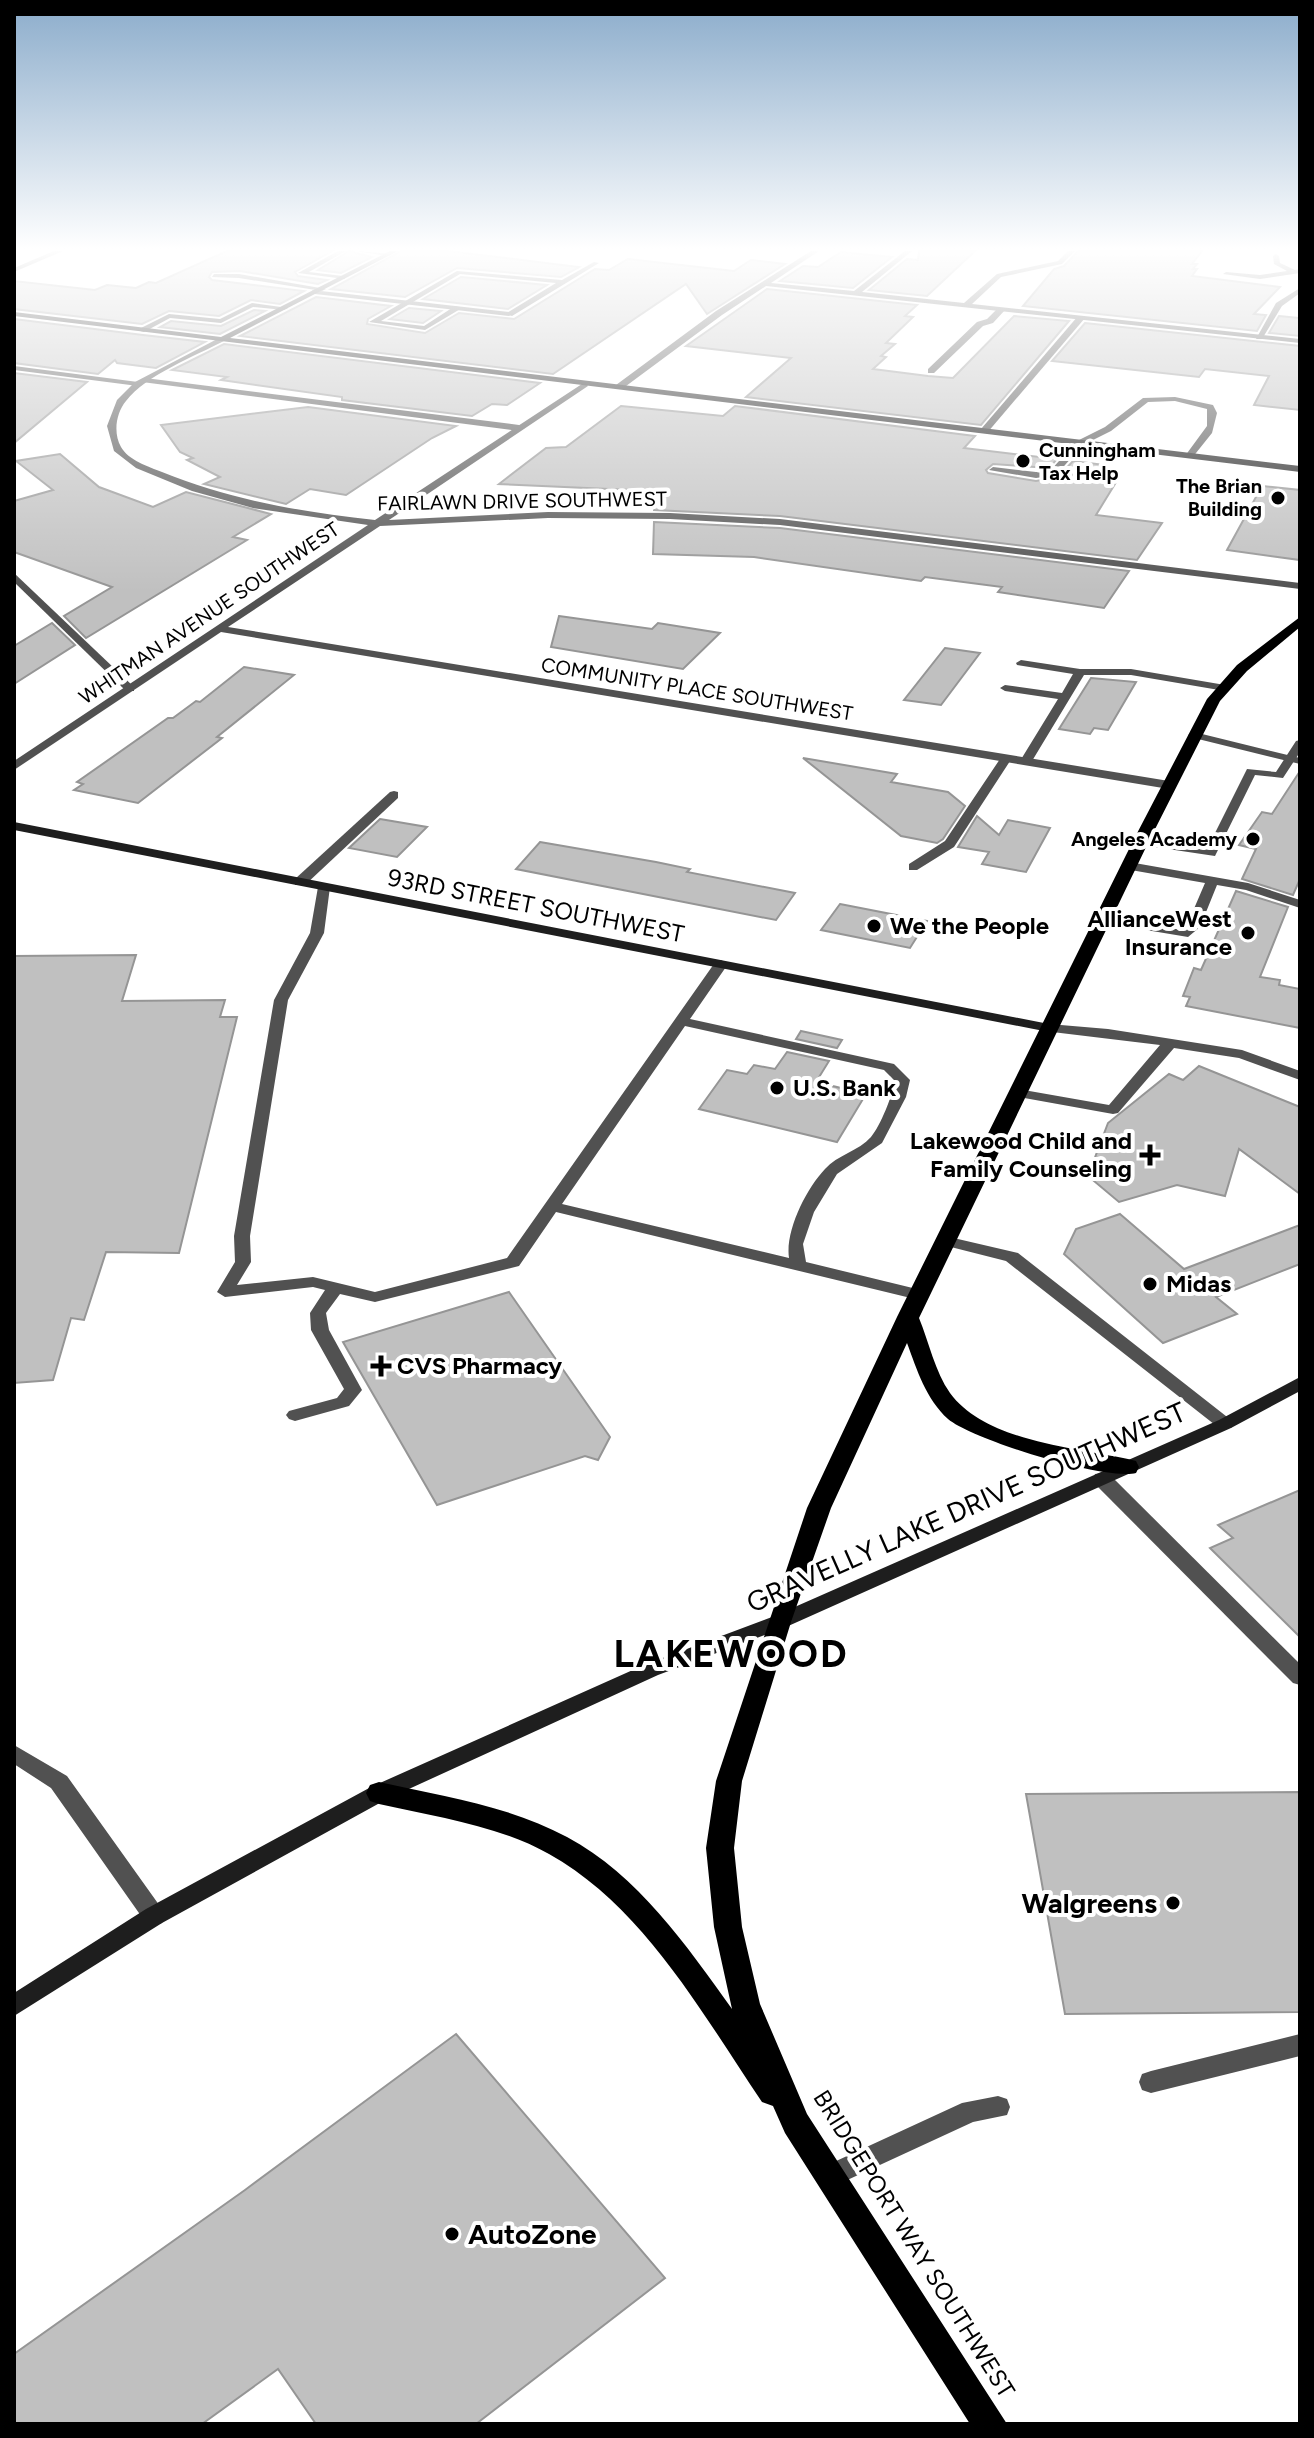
<svg xmlns="http://www.w3.org/2000/svg" width="1314" height="2438" font-family="Figtree,sans-serif">
<style>
.building{fill:#c0c0c0;stroke:#959595;stroke-width:2}
.lines{fill:none;stroke-linecap:round;stroke-linejoin:round}
.lane{fill:#515151;fill-rule:evenodd}
.street{fill:#515151;fill-rule:evenodd}
.secondary{fill:#1e1e1e;fill-rule:evenodd}
.primary{fill:#000;fill-rule:evenodd}
.poi-dot{fill:#000;stroke:#fff;stroke-width:3}
.labels{text-anchor:middle;stroke-width:8;stroke-linejoin:round;paint-order:stroke}
.far-poi-label{font-size:20px;font-weight:bold;fill:#000;stroke:#fff;text-anchor:end}
.far-street-label{font-size:20px;fill:#000;stroke:#fff}
.street-label{font-size:24px;fill:#000;stroke:#fff}
.poi-label{font-size:24px;font-weight:bold;fill:#000;stroke:#fff;text-anchor:start}
.near-street-label{font-size:28px;fill:#000;stroke:#fff}
.near-poi-label{font-size:28px;font-weight:bold;fill:#000;stroke:#fff;text-anchor:end}
.near-district-label{font-size:38px;font-weight:bold;letter-spacing:2px;fill:#000;stroke:#fff}
</style>
<rect width="100%" height="100%" fill="#fff"/>
<!-- building -->
<g class="building">
<polygon points="227,251 332,251 295,272 298,276 327,280 318,284 240,271 212,272 209,277 212,280 304,291 280,304 251,300 219,316 169,311 142,324 14,309 14,281 95,290 107,285 136,288 149,282 156,283"/>
<polygon points="349,251 372,257 341,273 318,270"/>
<polygon points="401,251 448,251 579,267 561,277 457,268 405,297 331,289"/>
<polygon points="919,251 975,251 927,296 869,290 907,259 918,260"/>
<polygon points="1078,251 1202,251 1192,264 1197,264 1193,269 1197,269 1192,276 1280,287 1254,314 1266,315 1257,331 1023,306 1054,269 1064,266"/>
<polygon points="841,252 892,257 853,288 780,281 803,266 818,267"/>
<polygon points="628,259 734,271 751,260 785,264 707,314 686,284 553,374 240,336 316,297 391,306 368,319 367,324 425,333 459,313 514,319 595,269 609,270"/>
<polygon points="461,277 547,285 508,309 423,299"/>
<polygon points="767,289 917,305 905,316 913,317 886,343 895,344 881,356 886,357 873,369 928,376 953,378 1014,316 1069,321 981,425 746,397 791,358 686,346"/>
<polygon points="409,308 441,311 423,323 390,319"/>
<polygon points="254,310 265,311 220,334 160,327 171,321 221,326"/>
<polygon points="1279,316 1299,318 1300,316 1300,336 1269,333"/>
<polygon points="14,319 143,335 205,342 156,368 117,363 115,360 98,374 14,363"/>
<polygon points="1085,323 1300,346 1300,410 1254,405 1269,376 1205,369 1199,377 1052,361"/>
<polygon points="224,344 540,383 507,405 492,404 472,416 342,400 342,397 221,380 227,377 172,370"/>
<polygon points="14,373 87,382 14,443"/>
<polygon points="621,406 723,416 735,406 975,436 964,448 1057,459 1049,468 993,464 986,470 988,473 1036,481 1058,477 1073,461 1105,465 1098,476 1118,479 1096,515 1162,523 1137,560 780,516 654,510 654,491 499,484 546,448 566,447"/>
<polygon points="308,407 456,426 432,438 346,495 310,489 286,504 204,484 220,477 187,460 193,458 180,452 161,425"/>
<polygon points="60,454 99,487 153,507 186,492 271,514 233,537 247,540 86,638 64,616 112,587 14,552 14,501 53,490 16,461"/>
<polygon points="1262,486 1300,490 1300,560 1227,550"/>
<polygon points="654,522 780,528 1129,571 1104,608 998,592 1002,587 925,577 921,581 754,557 653,554"/>
<polygon points="559,616 652,629 658,623 720,633 683,669 551,647"/>
<polygon points="52,623 75,645 14,684 14,646"/>
<polygon points="945,648 980,653 941,705 904,700"/>
<polygon points="244,667 294,675 217,737 222,738 138,803 74,790 83,784 77,782 168,718 173,718 196,701 200,702"/>
<polygon points="1091,678 1136,682 1108,730 1094,728 1090,734 1059,729"/>
<polygon points="803,758 897,774 891,782 948,792 965,806 943,839 937,843 901,836"/>
<polygon points="1300,771 1300,879 1293,895 1242,879 1256,849 1239,845 1262,812 1272,814"/>
<polygon points="977,816 999,835 1008,820 1050,828 1026,872 982,864 989,852 958,847"/>
<polygon points="380,819 427,827 397,857 349,848"/>
<polygon points="540,842 656,862 690,869 687,872 795,893 776,920 516,869"/>
<polygon points="1236,891 1288,907 1260,977 1280,980 1279,985 1300,989 1300,1028 1186,1006 1190,997 1183,996 1194,968 1201,970"/>
<polygon points="840,904 927,921 910,948 821,930"/>
<polygon points="136,955 122,1001 225,1000 220,1017 237,1017 179,1253 106,1252 84,1320 71,1318 53,1380 14,1383 14,956"/>
<polygon points="801,1031 842,1040 837,1048 796,1039"/>
<polygon points="787,1052 829,1061 816,1082 866,1094 837,1142 699,1109 727,1070 747,1074 754,1065 775,1069"/>
<polygon points="1199,1066 1300,1107 1300,1194 1239,1149 1225,1196 1177,1185 1119,1202 1088,1176 1108,1123 1169,1074 1183,1080"/>
<polygon points="1120,1214 1184,1269 1300,1225 1300,1264 1216,1297 1237,1314 1163,1343 1064,1254 1076,1229"/>
<polygon points="509,1292 610,1437 598,1460 585,1456 437,1505 343,1342"/>
<polygon points="1300,1490 1300,1637 1210,1548 1233,1538 1218,1525"/>
<polygon points="1300,1792 1300,2012 1065,2014 1026,1794"/>
<polygon points="456,2034 665,2278 476,2424 316,2424 278,2369 202,2424 14,2424 14,2354 245,2190"/>
</g>
<g class="lines">
<!-- lane -->
<g class="lane">
<polygon points="54,251 63,251 14,272 14,268"/>
<polygon points="338,251 346,251 309,272 343,276 345,279 298,273"/>
<polygon points="355,251 392,254 389,256"/>
<polygon points="1276,254 1279,256 1280,263 1295,270 1300,269 1300,273 1260,279 1223,274 1226,272 1260,275 1287,271 1274,264 1273,256"/>
<polygon points="594,262 599,263 512,316 505,314 556,283 460,274 381,321 424,326 455,306 462,308 425,330 369,322 457,271 562,280"/>
<polygon points="214,274 239,274 326,289 322,291 239,278 212,277"/>
<polygon points="1300,288 1300,293 1282,306 1262,339 1256,339 1276,303"/>
<polygon points="252,303 288,308 284,310 253,307 221,323 170,318 144,332 137,330 169,314 220,319"/>
<polygon points="998,308 1005,310 993,323 983,326 934,373 928,373 928,369 977,322 987,319"/>
<polygon points="1078,316 1085,318 987,433 981,433 981,429"/>
<polygon points="14,366 138,382 142,384 138,386 14,370"/>
<polygon points="145,378 519,425 523,428 519,431 142,382"/>
<polygon points="1175,397 1213,405 1217,413 1212,433 1192,458 1185,456 1207,426 1207,409 1175,401 1148,402 1111,431 1083,445 1056,475 1036,478 989,470 993,467 1036,472 1050,471 1077,441 1105,427 1143,398"/>
<polygon points="14,573 134,687 134,691 126,691 14,582"/>
<polygon points="1021,660 1080,669 1131,669 1225,685 1230,688 1225,691 1131,675 1084,675 1032,761 1026,764 1020,761 1058,699 1005,691 1000,688 1005,685 1062,693 1073,674 1017,665 1016,663"/>
<polygon points="1300,740 1300,752 1283,778 1255,775 1215,856 1141,845 1135,841 1141,837 1207,849 1247,769 1276,772 1296,741"/>
<polygon points="1006,755 1012,758 954,847 917,870 909,870 909,864 945,841 1002,756"/>
<polygon points="394,791 398,792 398,798 305,885 295,885 295,879 390,792"/>
<polygon points="1129,862 1248,883 1300,900 1300,908 1246,890 1217,885 1200,927 1188,937 1098,922 1098,916 1103,915 1181,930 1187,925 1205,883 1125,869 1123,866"/>
<path d="M324,883L330,887L324,933L288,1000L250,1236L251,1262L237,1285L313,1277L375,1292L507,1258L716,961L721,960L728,964L690,1019L894,1064L910,1080L906,1097L882,1143L837,1174L814,1212L803,1244L806,1262L925,1291L927,1295L925,1299L919,1300L556,1212L519,1266L375,1302L340,1294L326,1313L329,1330L362,1390L349,1406L295,1421L289,1419L286,1415L289,1411L337,1398L344,1389L311,1330L310,1313L325,1290L313,1287L225,1297L217,1292L235,1262L234,1236L274,1000L310,933L318,887ZM685,1026L884,1070L895,1081C892,1096 881,1125 871,1137C859,1151 837,1155 825,1169C806,1189 785,1231 789,1258L562,1204Z"/>
<polygon points="1049,1024 1108,1029 1242,1050 1300,1071 1300,1080 1239,1058 1174,1048 1118,1113 1113,1114 1013,1096 1011,1093 1013,1090 1018,1089 1109,1105 1160,1045 1044,1031 1042,1028 1044,1025"/>
<polygon points="945,1236 1018,1253 1231,1420 1234,1424 1231,1428 1219,1428 1006,1261 939,1244 937,1241 939,1238"/>
<polygon points="1102,1473 1109,1474 1300,1664 1300,1685 1293,1683 1095,1484 1093,1479 1095,1474"/>
<polygon points="1300,2034 1300,2056 1151,2093 1142,2090 1139,2082 1142,2074 1151,2071"/>
<polygon points="998,2096 1007,2099 1010,2107 1007,2115 973,2122 830,2188 821,2184 817,2176 821,2168 962,2103"/>
</g>
<!-- street -->
<g class="street">
<polygon points="811,251 819,251 771,283 854,291 905,251 912,251 862,292 964,303 997,274 1058,261 1068,251 1075,251 1062,264 1001,277 972,304 1300,339 1300,343 766,286 722,315 622,389 616,389 616,385 716,311"/>
<polygon points="312,290 509,312 513,314 509,316 315,294"/>
<path d="M221,337L224,341C195,356 146,375 126,401C116,413 113,433 121,447C128,460 149,467 162,472C230,500 302,512 375,520L585,382L588,386L389,520L548,512L670,513L780,519L1300,583V589L780,525L670,519L548,518L380,526L228,627L1169,781L1175,785L1169,789L221,632L14,770V761L368,525L253,508L192,491L136,468L114,451L107,426L117,400L135,382Z"/>
<polygon points="1194,732 1300,758 1300,764 1190,737 1188,735"/>
<polygon points="14,1745 67,1776 162,1909 165,1916 162,1923 154,1926 146,1923 51,1788 14,1764"/>
</g>
<!-- secondary -->
<g class="secondary">
<polygon points="390,251 398,251 230,338 1300,466 1300,472 14,316 14,312 221,337"/>
<polygon points="14,822 1049,1024 1056,1028 1049,1032 14,830"/>
<polygon points="1300,1377 1300,1391 1231,1428 786,1627 658,1675 387,1799 162,1923 14,2016 14,1993 146,1909 371,1787 644,1665 772,1617 1219,1420"/>
</g>
<!-- primary -->
<path class="primary" d="M1300,617V627L1247,671L1220,701L1149,841L919,1318C929,1342 935,1372 950,1393C985,1441 1074,1448 1128,1459L1136,1461L1139,1467L1136,1473C1106,1481 973,1440 948,1419C926,1399 917,1370 907,1343L831,1508L791,1622L742,1781L734,1848L742,1927L760,2004L807,2114L1007,2424H970L785,2133L773,2106L762,2102C703,2015 644,1907 549,1854C497,1825 436,1817 379,1804L370,1801L366,1793L370,1785L379,1782C442,1796 510,1806 567,1837C638,1875 687,1946 732,2009L714,1927L706,1848L716,1781L807,1508L897,1317L1133,841L1207,699L1237,665Z"/>
</g>
<!-- sky -->
<linearGradient id="sky" x2="0" y2="1"><stop stop-color="#8baccb"/><stop offset="0.42" stop-color="#fff"/><stop offset="1" stop-color="#fff" stop-opacity="0"/></linearGradient>
<rect width="1314" height="592" fill="url(#sky)"/>
<!-- markers -->
<g class="poi-dot">
<circle cx="1023" cy="461" r="8"/>
<circle cx="1278" cy="498" r="8"/>
<circle cx="1253" cy="839" r="8"/>
<circle cx="874" cy="926" r="8"/>
<circle cx="1248" cy="933" r="8"/>
<circle cx="777" cy="1088" r="8"/>
<path d="M1146 1143h8v8h8v8h-8v8h-8v-8h-8v-8h8z"/>
<circle cx="1150" cy="1284" r="8"/>
<path d="M377 1354h8v8h8v8h-8v8h-8v-8h-8v-8h8z"/>
<circle cx="1173" cy="1903" r="8"/>
<circle cx="452" cy="2234" r="8"/>
</g>
<g class="labels">
<!-- far-poi labels -->
<g class="far-poi-label">
<text x="1039" y="457" text-anchor="start">Cunningham<tspan x="1039" dy="23">Tax Help</tspan></text>
<text x="1262" y="493">The Brian<tspan x="1262" dy="23">Building</tspan></text>
<text x="1237" y="846">Angeles Academy</text>
</g>
<!-- far-street labels -->
<g class="far-street-label">
<text transform="translate(522 501) rotate(-1)" y="7">FAIRLAWN DRIVE SOUTHWEST</text>
<text transform="translate(209 613) rotate(-34)" y="7">WHITMAN AVENUE SOUTHWEST</text>
<text transform="translate(697 689) rotate(9)" y="7">COMMUNITY PLACE SOUTHWEST</text>
</g>
<!-- street labels -->
<g class="street-label">
<text transform="translate(536 906) rotate(11)" y="8">93RD STREET SOUTHWEST</text>
<text transform="translate(914 2244) rotate(58)" y="8">BRIDGEPORT WAY SOUTHWEST</text>
</g>
<!-- poi labels -->
<g class="poi-label">
<text x="1232" y="927" text-anchor="end">AllianceWest<tspan x="1232" dy="28">Insurance</tspan></text>
<text x="890" y="934">We the People</text>
<text x="793" y="1096">U.S. Bank</text>
<text x="1132" y="1149" text-anchor="end">Lakewood Child and<tspan x="1132" dy="28">Family Counseling</tspan></text>
<text x="1166" y="1292">Midas</text>
<text x="397" y="1374">CVS Pharmacy</text>
</g>
<!-- near-street labels -->
<g class="near-street-label">
<text transform="translate(966 1507) rotate(-24)" y="10">GRAVELLY LAKE DRIVE SOUTHWEST</text>
</g>
<!-- near-poi labels -->
<g class="near-poi-label">
<text x="1157" y="1913">Walgreens</text>
<text x="468" y="2244" text-anchor="start">AutoZone</text>
</g>
<!-- near-district labels -->
<g class="near-district-label">
<text x="731" y="1667">LAKEWOOD</text>
</g>
</g>
<!-- border -->
<rect width="1314" height="2438" fill="none" stroke="#000000" stroke-width="32"/>
</svg>
